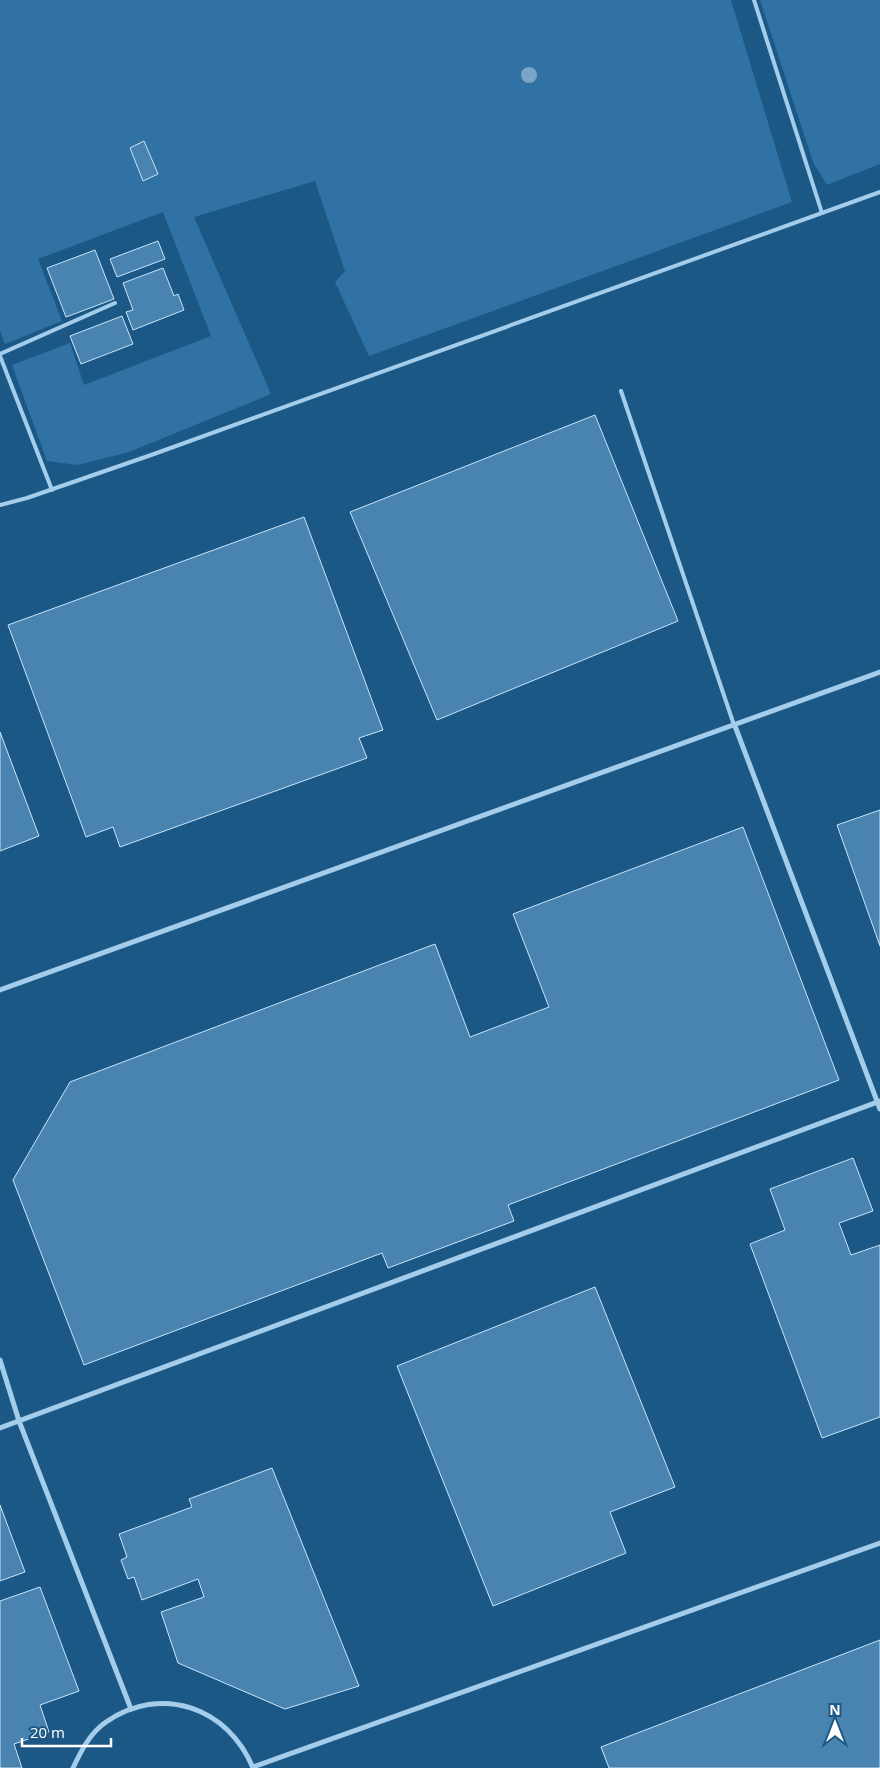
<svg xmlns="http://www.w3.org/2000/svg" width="880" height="1768" font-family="'Open Sans',sans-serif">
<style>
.green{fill:#2f72a3}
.building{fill:#4984b0;stroke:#c8e4f8}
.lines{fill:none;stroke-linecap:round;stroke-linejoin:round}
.service{stroke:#a3cdeb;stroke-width:4}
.minor{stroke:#a3cdeb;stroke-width:5}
.tree{fill:#7ba5c4}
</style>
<rect width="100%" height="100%" fill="#1c5885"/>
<!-- green -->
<g class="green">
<polygon points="0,0 731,0 792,202 369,356 335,282 345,271 315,181 194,217 271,394 129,452 78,465 47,461 12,365 70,343 84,385 211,336 163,212 38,259 62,321 5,344 0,331"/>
<polygon points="760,0 880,0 880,164 827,185 813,162"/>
</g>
<!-- building -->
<g class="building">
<polygon points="144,141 158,174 143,181 130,148"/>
<polygon points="158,241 165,259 117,277 110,259"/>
<polygon points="95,250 114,299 66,317 47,268"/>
<polygon points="163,268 174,296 178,294 184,310 133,330 126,312 133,310 123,283"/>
<polygon points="122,316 133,344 81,364 70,336"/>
<polygon points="595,415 678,621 437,720 350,512"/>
<polygon points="304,517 383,730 359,738 367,758 120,847 113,827 86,837 8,625"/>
<polygon points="0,732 39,836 0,851"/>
<polygon points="880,810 880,946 837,825"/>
<polygon points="743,827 839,1080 508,1205 514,1221 388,1268 382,1253 84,1365 13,1180 70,1082 435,944 470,1037 549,1007 513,914"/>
<polygon points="853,1158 873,1211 839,1223 851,1255 880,1245 880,1417 822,1438 750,1244 785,1230 770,1189"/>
<polygon points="595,1287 675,1487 610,1512 626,1553 493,1606 397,1366"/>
<polygon points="272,1468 359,1686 285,1709 178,1663 161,1612 204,1597 198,1579 142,1600 134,1577 128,1579 121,1560 127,1557 119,1534 192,1507 189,1499"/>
<polygon points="0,1505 25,1572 0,1581"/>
<polygon points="40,1587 79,1691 40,1705 49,1732 14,1744 22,1768 0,1768 0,1601"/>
<polygon points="880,1640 880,1768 609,1768 601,1747"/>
</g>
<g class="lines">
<!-- service -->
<g class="service">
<polyline points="754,0 822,213"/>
<polyline points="0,354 115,303"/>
<polyline points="0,356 52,490"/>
<polyline points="621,391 734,725"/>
<polyline points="0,505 27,498 154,454 880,192"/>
</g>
<!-- minor -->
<g class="minor">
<polyline points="735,726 880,1109"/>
<polyline points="0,990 880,672"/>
<polyline points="0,1360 19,1421 131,1709"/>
<polyline points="0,1428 880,1101"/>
<polyline points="253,1767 880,1543"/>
<path d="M73,1768C81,1751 90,1733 106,1722C161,1684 228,1707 253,1768"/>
</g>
</g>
<!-- trees -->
<circle class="tree" cx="529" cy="75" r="8"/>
<!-- north arrow -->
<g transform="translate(835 1723)" stroke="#1c5885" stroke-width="4" paint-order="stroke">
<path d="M0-4L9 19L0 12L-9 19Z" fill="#ffffff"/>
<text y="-8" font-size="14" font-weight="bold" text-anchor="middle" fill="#ffffff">N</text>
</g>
<!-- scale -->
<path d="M22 1738v8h89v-8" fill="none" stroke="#ffffff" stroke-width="2.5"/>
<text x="30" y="1738" font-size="15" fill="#ffffff" stroke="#1c5885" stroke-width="4" paint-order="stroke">20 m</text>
</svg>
